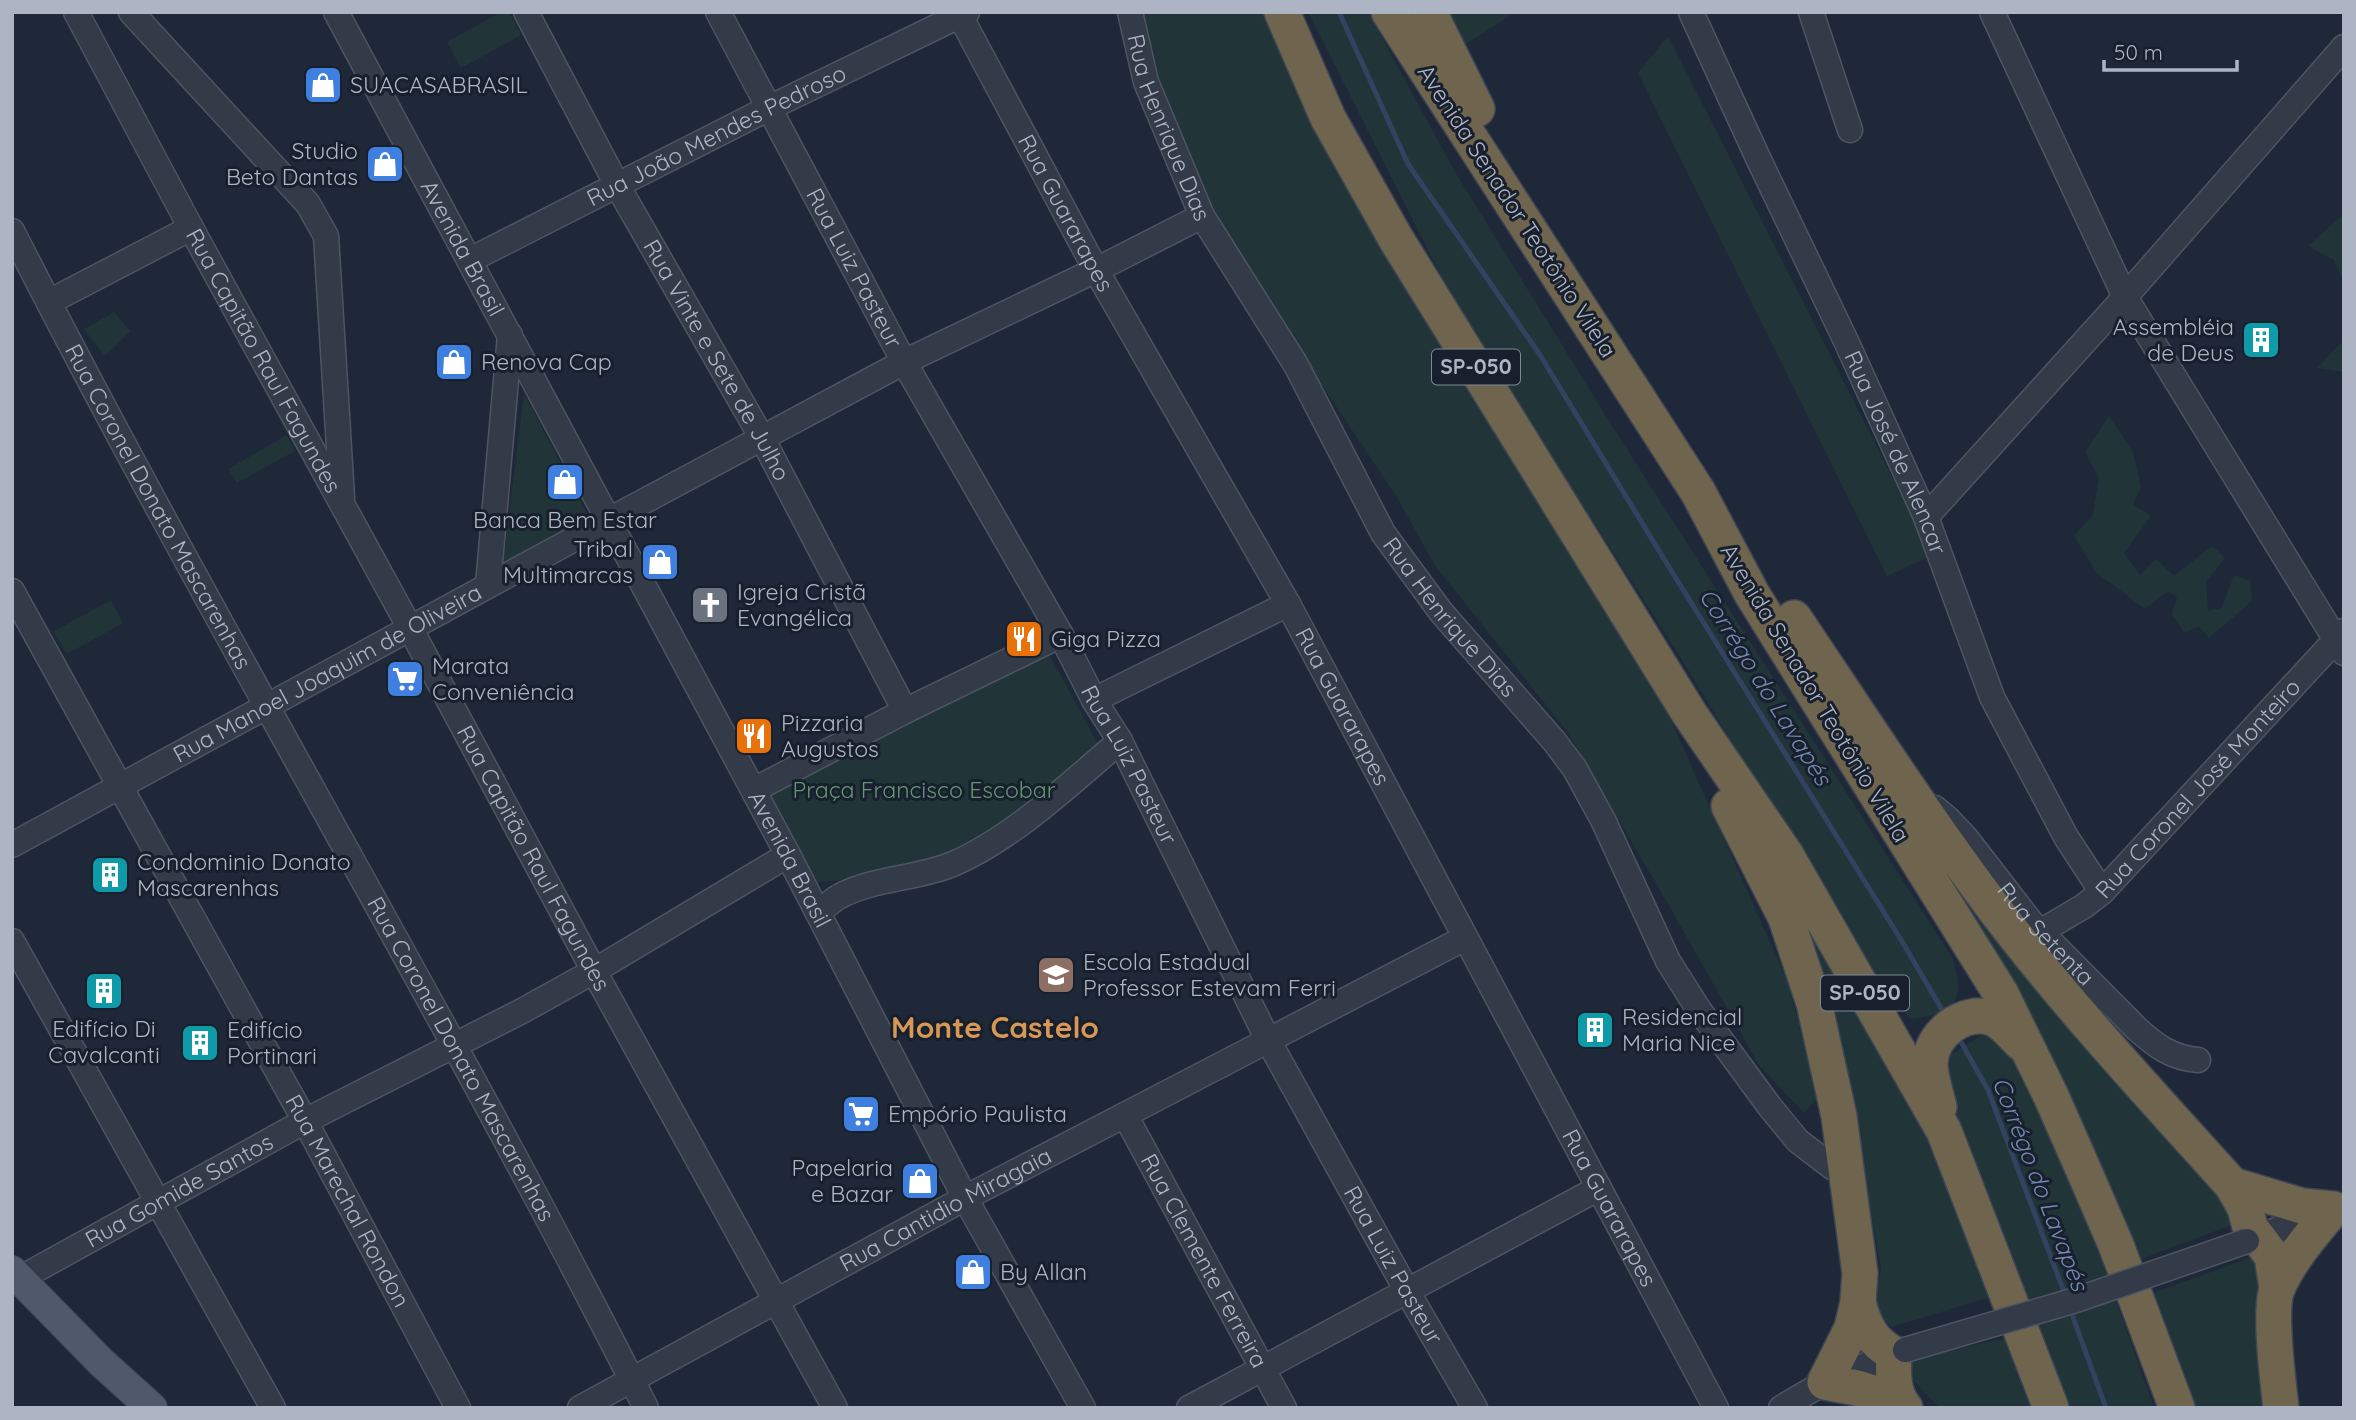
<svg xmlns="http://www.w3.org/2000/svg" width="2356" height="1420" font-family="Quicksand,sans-serif">
<style>
.green{fill:#213539}
.lines{fill:none;stroke-linecap:round;stroke-linejoin:round}
.stream{stroke:#324260;stroke-width:5}
.minor-casing{stroke:#4d5563;stroke-width:27}
.major-casing{stroke:#3c4352;stroke-width:32}
.highway-casing{stroke:#3d4553;stroke-width:38}
.minor{stroke:#333a48;stroke-width:24}
.major{stroke:#505969;stroke-width:30}
.highway{stroke:#6f654f;stroke-width:35}
.minor-bridge-casing{stroke:#4d5563;stroke-width:27;stroke-linecap:butt}
.minor-bridge{stroke:#333a48;stroke-width:24}
.labels{text-anchor:middle;stroke-width:6;stroke-linejoin:round;paint-order:stroke}
.shield{fill:#181f2d;stroke:#808897;stroke-width:2}
.shield-label{font-size:21px;font-weight:bold;fill:#adb5c5}
.poi-label{font-size:23px;fill:#adb5c5;stroke:#181f2d;text-anchor:start}
.street-label{font-size:23px;fill:#adb5c5;stroke:#181f2d}
.park-label{font-size:23px;fill:#649673;stroke:#181f2d}
.water-label{font-size:24px;font-style:italic;fill:#7489af;stroke:#181f2d}
.district-label{font-size:30px;font-weight:bold;fill:#d79756;stroke:#181f2d}
</style>
<rect width="100%" height="100%" fill="#1f2838"/>
<!-- green -->
<g class="green">
<polygon points="501,12 509,12 521,35 461,68 447,42"/>
<polygon points="1136,12 1279,12 1661,698 1787,980 1818,1098 1804,1113 1759,1065 1671,909 1566,730 1434,564 1398,499 1207,212 1152,80"/>
<path d="M1308,12H1368L1455,172L1614,429L1953,959C1955,968 1958,978 1958,987C1958,1011 1930,1017 1911,1019L1885,996L1679,655L1461,315Z"/>
<polygon points="1447,12 1516,12 1458,49"/>
<polygon points="1668,36 1921,534 1928,557 1887,576 1638,73"/>
<polygon points="2344,214 2344,277 2341,276 2334,260 2308,246"/>
<polygon points="114,312 130,331 105,356 84,329"/>
<polygon points="2344,340 2344,372 2317,368"/>
<polygon points="524,394 588,515 503,563"/>
<polygon points="2109,416 2133,452 2141,487 2133,504 2151,516 2124,553 2140,575 2156,559 2174,576 2212,546 2225,558 2206,582 2208,611 2222,608 2234,575 2250,581 2252,601 2209,638 2199,626 2185,633 2172,614 2177,597 2168,591 2145,609 2097,573 2074,536 2093,515 2099,478 2085,452"/>
<polygon points="287,435 295,451 237,483 228,469"/>
<polygon points="111,600 123,623 67,654 53,632"/>
<polygon points="1046,649 1098,744 1087,759 991,832 946,856 853,880 815,882 768,795"/>
<polygon points="1844,728 2232,1209 2237,1223 2133,1262"/>
<polygon points="1789,886 1884,1040 1997,1295 1891,1327 1882,1318 1875,1299 1881,1268 1852,1103"/>
<polygon points="2000,1006 2100,1256 2154,1408 2055,1408 1921,1052 1952,1054 1982,1035"/>
<polygon points="2249,1258 2262,1264 2266,1408 2185,1408 2145,1296"/>
<polygon points="2017,1336 2043,1408 1940,1408 1909,1376 1914,1358"/>
</g>
<g class="lines">
<!-- stream -->
<g class="stream">
<polyline points="1339,12 1408,164 1540,355 1664,559 1903,943 1945,1015"/>
<polyline points="1957,1035 1988,1090 2066,1297"/>
<polyline points="2070,1309 2106,1408"/>
</g>
<defs>
<g id="minor">
<path id="s1" d="M76,12L191,228L410,628L594,971L835,1408"/>
<polyline points="131,12 308,204 326,236 342,497"/>
<path id="s2" d="M336,12L788,855L965,1198L1083,1408"/>
<path id="s3" d="M526,12L617,185L762,438L905,711"/>
<path id="s4" d="M718,12L904,362L1061,635L1094,700L1120,741L1268,1040L1407,1291L1475,1408"/>
<path id="s5" d="M958,12L1096,270L1288,604L1716,1408"/>
<path id="s6" d="M1130,12L1146,82L1202,216L1296,365L1383,533L1441,612L1554,741L1575,769L1604,822L1668,961L1697,1007L1723,1043L1770,1107L1798,1141L1832,1167L1846,1172"/>
<path id="s7" d="M1691,12L1758,158L1846,341L1926,517L1992,697L2066,837L2102,892"/>
<polyline points="1811,12 1850,130"/>
<polyline points="1992,12 2125,297 2344,653"/>
<path id="s8" d="M12,231C214,628 445,1010 646,1408"/>
<path id="s9" d="M470,260L769,108L967,12"/>
<polyline points="49,302 191,228"/>
<polyline points="1926,517 2125,297 2344,47"/>
<polyline points="488,585 510,335"/>
<path id="s10" d="M12,591L305,1121L458,1408"/>
<polyline points="1094,700 1288,604"/>
<polyline points="754,790 905,711 1061,635"/>
<path id="s11" d="M1935,808L1948,819L1966,838L2030,921L2137,1029C2156,1046 2172,1058 2198,1060"/>
<path id="s12" d="M12,845L609,520L904,362L1096,270L1202,216"/>
<path d="M819,913C825,907 832,900 840,896C874,878 917,879 953,864C1013,838 1071,783 1120,741"/>
<path id="s13" d="M2040,932L2084,906L2102,892L2344,631"/>
<polyline points="12,941 273,1408"/>
<path id="s14" d="M1125,1115L1284,1408"/>
<polyline points="2247,1241 2327,1211"/>
<path id="s15" d="M12,1283L305,1121L522,1011L594,971L788,855"/>
<path id="s16" d="M580,1408L965,1198L1465,938"/>
<polyline points="1189,1408 1599,1188"/>
<polyline points="1781,1408 1825,1382 1903,1350"/>
</g>
<polyline id="major" points="12,1271 101,1362 152,1408"/>
<g id="highway">
<polyline points="1282,12 1328,118 1396,239 1689,713 1786,855 1944,1131 2051,1408"/>
<polyline points="1389,12 1698,492 1752,594 2001,994 2051,1096 2084,1171 2116,1245 2177,1408"/>
<polyline points="1429,12 1477,109"/>
<path d="M1794,618C1860,716 1925,817 1996,911C2069,1007 2152,1096 2232,1185L2245,1208L2250,1227L2272,1256L2277,1288"/>
<polyline points="1729,806 1786,918 1814,1003 1839,1116 1860,1273 1858,1302 1852,1328 1825,1382 1857,1388 1900,1402"/>
<path d="M1939,1107C1936,1093 1930,1077 1930,1064C1931,1033 1964,1009 1992,1018C2003,1022 2013,1035 2021,1043"/>
<polyline points="2232,1185 2302,1206 2333,1209"/>
<path d="M1858,1302C1864,1326 1872,1342 1894,1354C1893,1372 1892,1393 1905,1408"/>
<path d="M2281,1408C2278,1383 2269,1310 2277,1289C2289,1260 2313,1233 2333,1209"/>
</g>
</defs>
<!-- minor casing -->
<use href="#minor" class="minor-casing"/>
<!-- major casing -->
<use href="#major" class="major-casing"/>
<!-- highway casing -->
<use href="#highway" class="highway-casing"/>
<!-- minor -->
<use href="#minor" class="minor"/>
<!-- major -->
<use href="#major" class="major"/>
<!-- highway -->
<use href="#highway" class="highway"/>
<defs>
<polyline id="minor-bridge" points="1905,1350 2076,1300 2247,1241"/>
</defs>
<!-- minor-bridge casing -->
<use href="#minor-bridge" class="minor-bridge-casing"/>
<!-- minor-bridge -->
<use href="#minor-bridge" class="minor-bridge"/>
</g>
<!-- icons -->
<defs>
<symbol id="shop-square" viewBox="-11 -11 22 22"><rect x="-9" y="-9" width="18" height="18" rx="4" fill="#3f7fe0" stroke="#181f2d"/><path d="M-5-2.5h2.3a2.7 3.5 0 0 1 5.4 0H5L5.5 6h-11ZM-1.5-2.5h3a1.5 2.3 0 0 0-3 0Z" fill="#fff"/></symbol>
<symbol id="building-square" viewBox="-11 -11 22 22"><rect x="-9" y="-9" width="18" height="18" rx="4" fill="#0f9aa8" stroke="#181f2d"/><path d="M-4-6H4V6H1V3H-1V6H-4ZM-2.5-4.3h1.7v1.8h-1.7ZM.8-4.3h1.7v1.8H.8ZM-2.5-1h1.7V.8h-1.7ZM.8-1h1.7V.8H.8Z" fill="#fff"/></symbol>
<symbol id="church-square" viewBox="-11 -11 22 22"><rect x="-9" y="-9" width="18" height="18" rx="4" fill="#6b7280" stroke="#181f2d"/><path d="M-1.2-6h2.4v3.5h3.3v2.4h-3.3V6h-2.4V-.1h-3.3v-2.4h3.3Z" fill="#fff"/></symbol>
<symbol id="restaurant-square" viewBox="-11 -11 22 22"><rect x="-9" y="-9" width="18" height="18" rx="4" fill="#e8710a" stroke="#181f2d"/><path d="M-5-6h1v4h1v-4h1v4h1v-4h1v5L-1.5 .5V6h-2V.5L-5-1ZM5-6V6H3V1.5H1.5Q1.5-4 5-6Z" fill="#fff"/></symbol>
<symbol id="supermarket-square" viewBox="-11 -11 22 22"><rect x="-9" y="-9" width="18" height="18" rx="4" fill="#3f7fe0" stroke="#181f2d"/><path d="M-6-5.5h2.5l.6 2H6L4.5 2H-2.5L-4.4-4H-6ZM-1.5 3.2a1.3 1.3 0 1 0 .1 0ZM3 3.2a1.3 1.3 0 1 0 .1 0Z" fill="#fff"/></symbol>
<symbol id="school-square" viewBox="-11 -11 22 22"><rect x="-9" y="-9" width="18" height="18" rx="4" fill="#8d6e63" stroke="#181f2d"/><path d="M0-5L7-2L0 1L-7-2ZM-4 1L0 2.5L4 1V4Q0 6-4 4Z" fill="#fff"/></symbol>
</defs>
<g fill-rule="evenodd">
<use href="#shop-square" x="301" y="63" width="44" height="44"/>
<use href="#shop-square" x="363" y="142" width="44" height="44"/>
<use href="#building-square" x="2239" y="318" width="44" height="44"/>
<use href="#shop-square" x="432" y="340" width="44" height="44"/>
<use href="#shop-square" x="543" y="460" width="44" height="44"/>
<use href="#shop-square" x="638" y="540" width="44" height="44"/>
<use href="#church-square" x="688" y="583" width="44" height="44"/>
<use href="#restaurant-square" x="1002" y="617" width="44" height="44"/>
<use href="#supermarket-square" x="383" y="657" width="44" height="44"/>
<use href="#restaurant-square" x="732" y="714" width="44" height="44"/>
<use href="#building-square" x="88" y="853" width="44" height="44"/>
<use href="#school-square" x="1034" y="953" width="44" height="44"/>
<use href="#building-square" x="82" y="969" width="44" height="44"/>
<use href="#building-square" x="1573" y="1008" width="44" height="44"/>
<use href="#building-square" x="178" y="1021" width="44" height="44"/>
<use href="#supermarket-square" x="839" y="1092" width="44" height="44"/>
<use href="#shop-square" x="898" y="1159" width="44" height="44"/>
<use href="#shop-square" x="951" y="1250" width="44" height="44"/>
</g>
<g class="labels">
<!-- shield labels -->
<g class="shield">
<rect x="1432" y="349.5" width="88" height="35" rx="5"/>
<rect x="1821" y="975.5" width="88" height="35" rx="5"/>
</g>
<g class="shield-label">
<text x="1476" y="374">SP-050</text>
<text x="1865" y="1000">SP-050</text>
</g>
<!-- poi labels -->
<g class="poi-label">
<text x="350" y="93">SUACASABRASIL</text>
<text x="358" y="159" text-anchor="end">Studio<tspan x="358" dy="26">Beto Dantas</tspan></text>
<text x="2234" y="335" text-anchor="end">Assembléia<tspan x="2234" dy="26">de Deus</tspan></text>
<text x="481" y="370">Renova Cap</text>
<text x="565" y="528" text-anchor="middle">Banca Bem Estar</text>
<text x="633" y="557" text-anchor="end">Tribal<tspan x="633" dy="26">Multimarcas</tspan></text>
<text x="737" y="600">Igreja Cristã<tspan x="737" dy="26">Evangélica</tspan></text>
<text x="1051" y="647">Giga Pizza</text>
<text x="432" y="674">Marata<tspan x="432" dy="26">Conveniência</tspan></text>
<text x="781" y="731">Pizzaria<tspan x="781" dy="26">Augustos</tspan></text>
<text x="137" y="870">Condominio Donato<tspan x="137" dy="26">Mascarenhas</tspan></text>
<text x="1083" y="970">Escola Estadual<tspan x="1083" dy="26">Professor Estevam Ferri</tspan></text>
<text x="1622" y="1025">Residencial<tspan x="1622" dy="26">Maria Nice</tspan></text>
<text x="104" y="1037" text-anchor="middle">Edifício Di<tspan x="104" dy="26">Cavalcanti</tspan></text>
<text x="227" y="1038">Edifício<tspan x="227" dy="26">Portinari</tspan></text>
<text x="888" y="1122">Empório Paulista</text>
<text x="893" y="1176" text-anchor="end">Papelaria<tspan x="893" dy="26">e Bazar</tspan></text>
<text x="1000" y="1280">By Allan</text>
</g>
<!-- street labels -->
<g class="street-label">
<text dy="8" stroke="none"><textPath href="#s6" startOffset="122">Rua Henrique Dias</textPath></text>
<text dy="8" stroke="none"><textPath href="#s9" startOffset="276">Rua João Mendes Pedroso</textPath></text>
<text transform="translate(1517 211) rotate(57)" y="8">Avenida Senador Teotônio Vilela</text>
<text dy="8" stroke="none"><textPath href="#s5" startOffset="228">Rua Guararapes</textPath></text>
<text dy="8" stroke="none"><textPath href="#s2" startOffset="268">Avenida Brasil</textPath></text>
<text dy="8" stroke="none"><textPath href="#s4" startOffset="290">Rua Luiz Pasteur</textPath></text>
<text dy="8" stroke="none"><textPath href="#s1" startOffset="396">Rua Capitão Raul Fagundes</textPath></text>
<text dy="8" stroke="none"><textPath href="#s3" startOffset="397">Rua Vinte e Sete de Julho</textPath></text>
<text dy="8" stroke="none"><textPath href="#s7" startOffset="486">Rua José de Alencar</textPath></text>
<text dy="8" stroke="none"><textPath href="#s8" startOffset="312">Rua Coronel Donato Mascarenhas</textPath></text>
<text dy="8" stroke="none"><textPath href="#s6" startOffset="690">Rua Henrique Dias</textPath></text>
<text dy="8" stroke="none"><textPath href="#s12" startOffset="359">Rua Manoel Joaquim de Oliveira</textPath></text>
<text transform="translate(1815 693) rotate(59)" y="8">Avenida Senador Teotônio Vilela</text>
<text dy="8" stroke="none"><textPath href="#s5" startOffset="794">Rua Guararapes</textPath></text>
<text dy="8" stroke="none"><textPath href="#s4" startOffset="858">Rua Luiz Pasteur</textPath></text>
<text dy="8" stroke="none"><textPath href="#s13" startOffset="215">Rua Coronel José Monteiro</textPath></text>
<text dy="8" stroke="none"><textPath href="#s2" startOffset="961">Avenida Brasil</textPath></text>
<text dy="8" stroke="none"><textPath href="#s1" startOffset="962">Rua Capitão Raul Fagundes</textPath></text>
<text dy="8" stroke="none"><textPath href="#s11" startOffset="168">Rua Setenta</textPath></text>
<text dy="8" stroke="none"><textPath href="#s8" startOffset="942">Rua Coronel Donato Mascarenhas</textPath></text>
<text dy="8" stroke="none"><textPath href="#s15" startOffset="191">Rua Gomide Santos</textPath></text>
<text dy="8" stroke="none"><textPath href="#s10" startOffset="696">Rua Marechal Rondon</textPath></text>
<text dy="8" stroke="none"><textPath href="#s5" startOffset="1362">Rua Guararapes</textPath></text>
<text dy="8" stroke="none"><textPath href="#s16" startOffset="416">Rua Cantidio Miragaia</textPath></text>
<text dy="8" stroke="none"><textPath href="#s14" startOffset="166">Rua Clemente Ferreira</textPath></text>
<text dy="8" stroke="none"><textPath href="#s4" startOffset="1424">Rua Luiz Pasteur</textPath></text>
</g>
<!-- park labels -->
<g class="park-label">
<text x="924" y="798">Praça Francisco Escobar</text>
</g>
<!-- water labels -->
<g class="water-label">
<text transform="translate(1765 687) rotate(58)" y="8">Corrégo do Lavapés</text>
<text transform="translate(2040 1184) rotate(69)" y="8">Corrégo do Lavapés</text>
</g>
<!-- district labels -->
<g class="district-label">
<text x="995" y="1038">Monte Castelo</text>
</g>
</g>
<!-- border -->
<rect width="2356" height="1420" fill="none" stroke="#adb5c5" stroke-width="28"/>
<!-- scale -->
<path d="M2104 60v10h133v-10" fill="none" stroke="#adb5c5" stroke-width="3.5"/>
<text x="2114" y="60" font-size="21" fill="#adb5c5" stroke="#181f2d" stroke-width="5" paint-order="stroke">50 m</text>
</svg>
